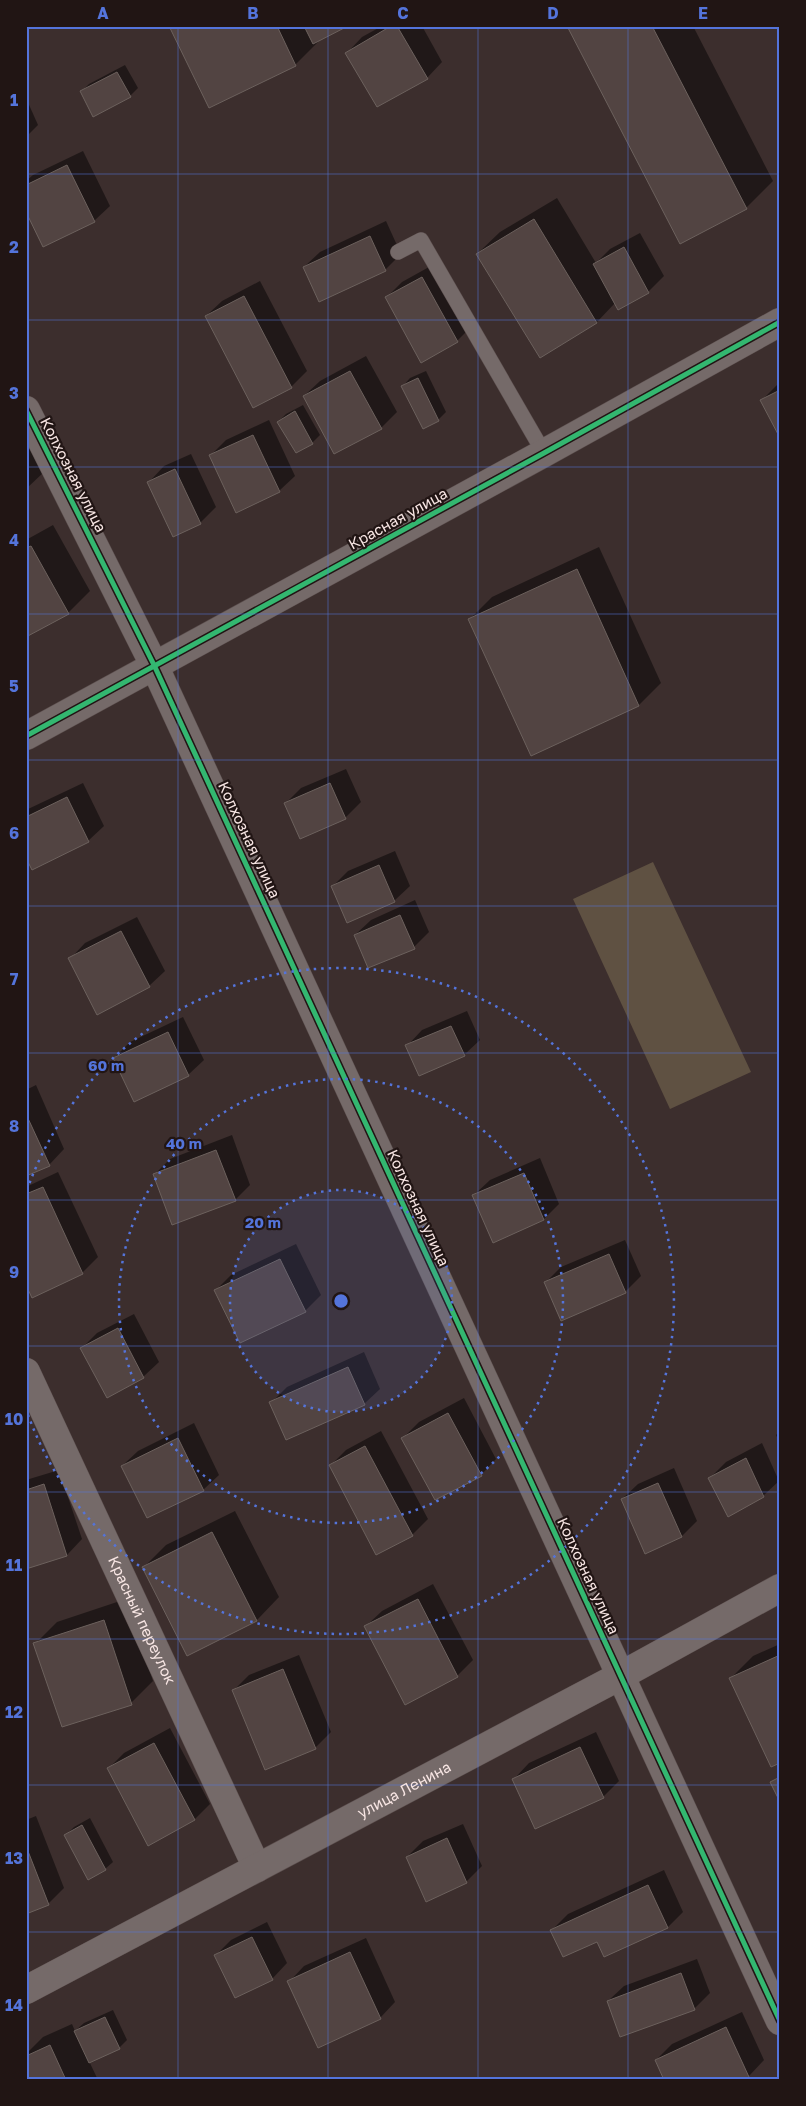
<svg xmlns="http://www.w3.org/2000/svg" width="806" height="2106" font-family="'Golos Text',sans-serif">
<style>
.green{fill:#5f5142}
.shadow{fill:#0007}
.building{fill:#524442;stroke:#6c615d}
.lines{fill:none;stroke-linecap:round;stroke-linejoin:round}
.service-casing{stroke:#5a4d4c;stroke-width:16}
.minor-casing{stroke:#5a4d4c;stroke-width:29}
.service{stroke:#756a69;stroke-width:15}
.minor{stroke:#756a69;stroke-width:28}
.cycleway-casing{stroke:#211514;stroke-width:8}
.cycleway{stroke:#33b770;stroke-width:5}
.grid{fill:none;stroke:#5474db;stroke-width:1;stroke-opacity:0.55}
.ring{fill:none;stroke:#5474db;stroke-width:2.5;stroke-dasharray:2.5 5}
.labels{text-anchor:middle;stroke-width:4.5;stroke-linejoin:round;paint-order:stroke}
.street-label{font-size:15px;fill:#f8e6e4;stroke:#211514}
.centre{fill:#5474db;stroke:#211514;stroke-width:2.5}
.ring-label{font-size:15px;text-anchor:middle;font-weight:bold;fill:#5474db;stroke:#211514;stroke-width:4.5;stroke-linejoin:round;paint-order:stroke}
.neatline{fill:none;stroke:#5474db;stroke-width:2}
.grid-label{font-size:16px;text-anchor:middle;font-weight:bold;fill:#5474db}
</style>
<rect width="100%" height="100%" fill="#3c2e2d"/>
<!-- green -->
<polygon class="green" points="653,862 751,1072 670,1109 573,899"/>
<!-- shadow -->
<g class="shadow">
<polygon points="170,26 345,26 322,38 295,65 210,106"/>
<polygon points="382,26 422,26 442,62 427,78 347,53 362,37"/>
<polygon points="568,26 693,26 773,181 746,208"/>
<polygon points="125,65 138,88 130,96 81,92 89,84"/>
<polygon points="26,98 38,125 26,137"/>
<polygon points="83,151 110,206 94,221 26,209 26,181 33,175"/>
<polygon points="557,198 596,263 610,249 640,233 664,276 648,292 618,309 615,303 597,322 540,356 477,254 500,232"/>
<polygon points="386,221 401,254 385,270 319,301 304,267 320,252"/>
<polygon points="438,262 472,326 457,341 386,298 402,282"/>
<polygon points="260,281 307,371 291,387 206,316 222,301"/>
<polygon points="366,356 397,412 381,428 304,396 320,381"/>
<polygon points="426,371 446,412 438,420 403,386 410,378"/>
<polygon points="780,382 780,436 761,401"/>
<polygon points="303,405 320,435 312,443 296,452 278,422 286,414"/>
<polygon points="269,420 295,476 279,491 210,456 226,440"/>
<polygon points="26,435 44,472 26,489"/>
<polygon points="191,454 216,507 200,523 149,482 164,466"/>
<polygon points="53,525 90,591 68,613 26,636 26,540"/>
<polygon points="599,547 661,683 639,705 470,619 492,597"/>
<polygon points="346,769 361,802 345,818 286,803 301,788"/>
<polygon points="83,783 104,826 88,841 26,855 26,810"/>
<polygon points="395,851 410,886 394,901 332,887 348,871"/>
<polygon points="415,900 429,932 414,947 355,935 371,920"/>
<polygon points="137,917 165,971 149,986 70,959 85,943"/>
<polygon points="467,1011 480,1040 464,1055 407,1046 422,1030"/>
<polygon points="183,1017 204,1060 188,1075 114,1058 130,1042"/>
<polygon points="36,1085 64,1149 49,1165 26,1175 26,1090"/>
<polygon points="232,1135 250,1185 235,1200 154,1175 170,1159"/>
<polygon points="540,1158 559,1204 544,1219 474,1195 490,1180"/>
<polygon points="58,1172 98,1257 82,1273 26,1282 26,1187"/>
<polygon points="625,1240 641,1276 625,1292 546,1282 561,1267"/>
<polygon points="296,1244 321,1295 305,1311 216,1290 231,1275"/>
<polygon points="134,1314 159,1362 143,1377 82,1348 97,1333"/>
<polygon points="364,1352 380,1389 364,1404 271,1403 287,1387"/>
<polygon points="464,1398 496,1459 481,1475 403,1438 419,1422"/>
<polygon points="194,1423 219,1475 203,1490 122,1466 138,1451"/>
<polygon points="381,1431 428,1519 412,1535 330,1466 346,1450"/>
<polygon points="780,1431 780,1443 776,1435"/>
<polygon points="762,1443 779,1481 763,1496 710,1478 726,1462"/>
<polygon points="674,1468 697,1521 682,1536 622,1499 638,1484"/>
<polygon points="59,1470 82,1539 67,1555 26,1568 26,1480"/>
<polygon points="235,1511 279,1597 257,1620 187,1654 144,1567 166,1545"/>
<polygon points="433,1584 473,1660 457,1676 366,1626 382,1611"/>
<polygon points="126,1599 153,1681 131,1703 35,1644 57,1622"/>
<polygon points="780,1644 780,1762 731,1678 753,1656"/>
<polygon points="299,1655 331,1732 315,1748 233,1691 249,1675"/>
<polygon points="170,1728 210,1804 195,1819 148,1844 109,1768 124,1753"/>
<polygon points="596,1732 619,1781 603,1797 514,1779 529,1763"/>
<polygon points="36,1816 64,1888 48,1904 26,1912 26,1820"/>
<polygon points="90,1818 113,1862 105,1869 66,1835 74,1827"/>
<polygon points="463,1824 482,1866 466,1882 427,1900 407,1857 423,1841"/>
<polygon points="664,1870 683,1912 668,1927 605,1956 598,1940 552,1930 568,1914"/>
<polygon points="267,1922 287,1963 272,1979 215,1956 231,1940"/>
<polygon points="366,1938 395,2002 380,2018 289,1982 304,1966"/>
<polygon points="697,1959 710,1993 694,2009 608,2001 624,1986"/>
<polygon points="113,2010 127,2040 119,2048 89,2061 98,2080 30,2080 26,2071 26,2054 43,2037 72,2024 75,2031 84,2023"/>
<polygon points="742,2012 764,2060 749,2076 740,2080 656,2060 672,2044"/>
</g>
<!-- building -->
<g class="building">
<polygon points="169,26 277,26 296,66 209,108"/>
<polygon points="304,26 348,26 313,44"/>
<polygon points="391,26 397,26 428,79 377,107 345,53"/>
<polygon points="567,26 652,26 747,209 680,244"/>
<polygon points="117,72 131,97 93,117 80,91"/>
<polygon points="67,165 95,222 43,247 26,212 26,185"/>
<polygon points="534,219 597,323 540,358 476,254"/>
<polygon points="370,236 386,271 319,302 303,267"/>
<polygon points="624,247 649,293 618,310 593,264"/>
<polygon points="422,277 458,342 421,363 385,297"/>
<polygon points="244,296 292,388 253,408 205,316"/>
<polygon points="350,371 382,429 334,454 303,396"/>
<polygon points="418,378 439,421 423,429 401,386"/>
<polygon points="780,390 780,438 760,400"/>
<polygon points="295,411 313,444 296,453 277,422"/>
<polygon points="253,435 280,492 236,513 209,455"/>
<polygon points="175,469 201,524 173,537 147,482"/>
<polygon points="31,546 69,614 26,637 26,548"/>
<polygon points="577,569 639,706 531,756 468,619"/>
<polygon points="330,783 346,819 300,839 284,803"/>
<polygon points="67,797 89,842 32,870 26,858 26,817"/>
<polygon points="379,865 395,902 347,923 331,886"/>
<polygon points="400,915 415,949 368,968 354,935"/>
<polygon points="121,931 150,987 97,1015 68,958"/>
<polygon points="451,1026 465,1056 419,1076 405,1045"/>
<polygon points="168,1032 189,1076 134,1102 113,1058"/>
<polygon points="26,1114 50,1166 26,1176"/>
<polygon points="216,1150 236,1201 172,1225 153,1174"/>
<polygon points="524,1173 544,1220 493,1243 472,1195"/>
<polygon points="43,1187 83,1274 32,1298 26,1285 26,1194"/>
<polygon points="609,1254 626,1293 561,1321 544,1282"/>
<polygon points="280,1259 306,1312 240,1343 214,1290"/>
<polygon points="118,1328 144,1378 107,1398 80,1348"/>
<polygon points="348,1367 365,1405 286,1440 269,1402"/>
<polygon points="448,1413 482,1476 435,1500 401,1438"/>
<polygon points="178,1438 204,1491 147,1518 121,1466"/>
<polygon points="365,1446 413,1536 376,1555 329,1465"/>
<polygon points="746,1458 764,1497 728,1517 708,1478"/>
<polygon points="658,1483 682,1537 645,1554 621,1499"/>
<polygon points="44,1484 67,1556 26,1569 26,1490"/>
<polygon points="212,1532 257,1621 187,1656 142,1567"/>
<polygon points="418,1599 458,1677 405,1705 364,1626"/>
<polygon points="104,1620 132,1705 62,1727 33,1643"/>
<polygon points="780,1655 780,1763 771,1767 729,1678"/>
<polygon points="283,1669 316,1749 265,1770 232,1690"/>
<polygon points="154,1743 195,1820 148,1846 107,1768"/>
<polygon points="580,1747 604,1798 535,1829 512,1779"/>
<polygon points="780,1777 780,1802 770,1782"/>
<polygon points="82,1825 106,1870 88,1880 64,1835"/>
<polygon points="447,1838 467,1883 426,1902 406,1857"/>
<polygon points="26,1846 49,1905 26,1914"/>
<polygon points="648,1885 668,1928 604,1957 597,1942 563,1957 550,1930"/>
<polygon points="252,1937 273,1980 235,1998 214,1955"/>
<polygon points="350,1952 381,2019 318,2048 287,1981"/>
<polygon points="681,1973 695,2010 620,2037 607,2001"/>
<polygon points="105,2017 120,2049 89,2063 74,2031"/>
<polygon points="726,2027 749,2077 743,2080 664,2080 655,2060"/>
<polygon points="50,2045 66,2080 29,2080 26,2074 26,2056"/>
</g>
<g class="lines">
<defs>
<polyline id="service" points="398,252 421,240 544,453"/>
<g id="minor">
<polyline points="26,410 154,665 780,2021"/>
<polyline points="26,736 544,453 780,322"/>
<path id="s1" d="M26,1372L257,1868"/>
<path id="s2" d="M26,1990L620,1676L780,1588"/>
</g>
</defs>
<!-- service casing -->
<use href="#service" class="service-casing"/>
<!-- minor casing -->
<use href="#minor" class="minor-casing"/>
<!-- service -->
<use href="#service" class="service"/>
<!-- minor -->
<use href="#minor" class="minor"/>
<defs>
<g id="cycleway">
<polyline points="26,410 154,665 780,2021"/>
<polyline points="26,736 544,453 780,322"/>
</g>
</defs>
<!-- cycleway casing -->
<use href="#cycleway" class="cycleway-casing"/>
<!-- cycleway -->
<use href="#cycleway" class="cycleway"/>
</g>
<!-- grid -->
<path class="grid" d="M178,26V2080M328,26V2080M478,26V2080M628,26V2080M26,174H780M26,320H780M26,467H780M26,614H780M26,760H780M26,906H780M26,1053H780M26,1200H780M26,1346H780M26,1492H780M26,1639H780M26,1785H780M26,1932H780"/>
<!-- distance rings -->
<circle cx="341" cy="1301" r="111" fill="#5474db" fill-opacity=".12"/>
<g class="ring">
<circle cx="341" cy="1301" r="111"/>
<circle cx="341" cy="1301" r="222"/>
<path d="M27 1190A333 333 0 1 1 27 1412"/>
</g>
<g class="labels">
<!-- street labels -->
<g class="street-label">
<text transform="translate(73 475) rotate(63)" y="5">Колхозная улица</text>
<text transform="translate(398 519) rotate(-29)" y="5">Красная улица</text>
<text transform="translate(249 840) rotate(65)" y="5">Колхозная улица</text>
<text transform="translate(418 1208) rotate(65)" y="5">Колхозная улица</text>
<text transform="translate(588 1576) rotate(65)" y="5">Колхозная улица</text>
<text dy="5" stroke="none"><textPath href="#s1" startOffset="274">Красный переулок</textPath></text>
<text dy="5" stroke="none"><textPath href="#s2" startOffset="428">улица Ленина</textPath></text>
</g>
</g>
<circle cx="341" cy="1301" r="8" class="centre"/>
<g class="ring-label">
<text x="106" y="1071">60 m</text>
<text x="184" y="1149">40 m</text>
<text x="263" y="1228">20 m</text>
</g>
<!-- border -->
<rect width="806" height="2106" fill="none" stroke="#211514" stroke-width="55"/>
<rect x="28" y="28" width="750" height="2050" class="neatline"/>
<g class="grid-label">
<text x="103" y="19">A</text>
<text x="253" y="19">B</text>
<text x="403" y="19">C</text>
<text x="553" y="19">D</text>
<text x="703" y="19">E</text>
<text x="14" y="106">1</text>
<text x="14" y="253">2</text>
<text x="14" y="399">3</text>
<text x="14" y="546">4</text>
<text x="14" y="692">5</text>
<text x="14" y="839">6</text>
<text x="14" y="985">7</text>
<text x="14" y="1132">8</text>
<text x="14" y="1278">9</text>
<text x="14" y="1425">10</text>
<text x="14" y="1571">11</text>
<text x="14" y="1718">12</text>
<text x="14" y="1864">13</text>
<text x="14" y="2011">14</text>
</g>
</svg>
